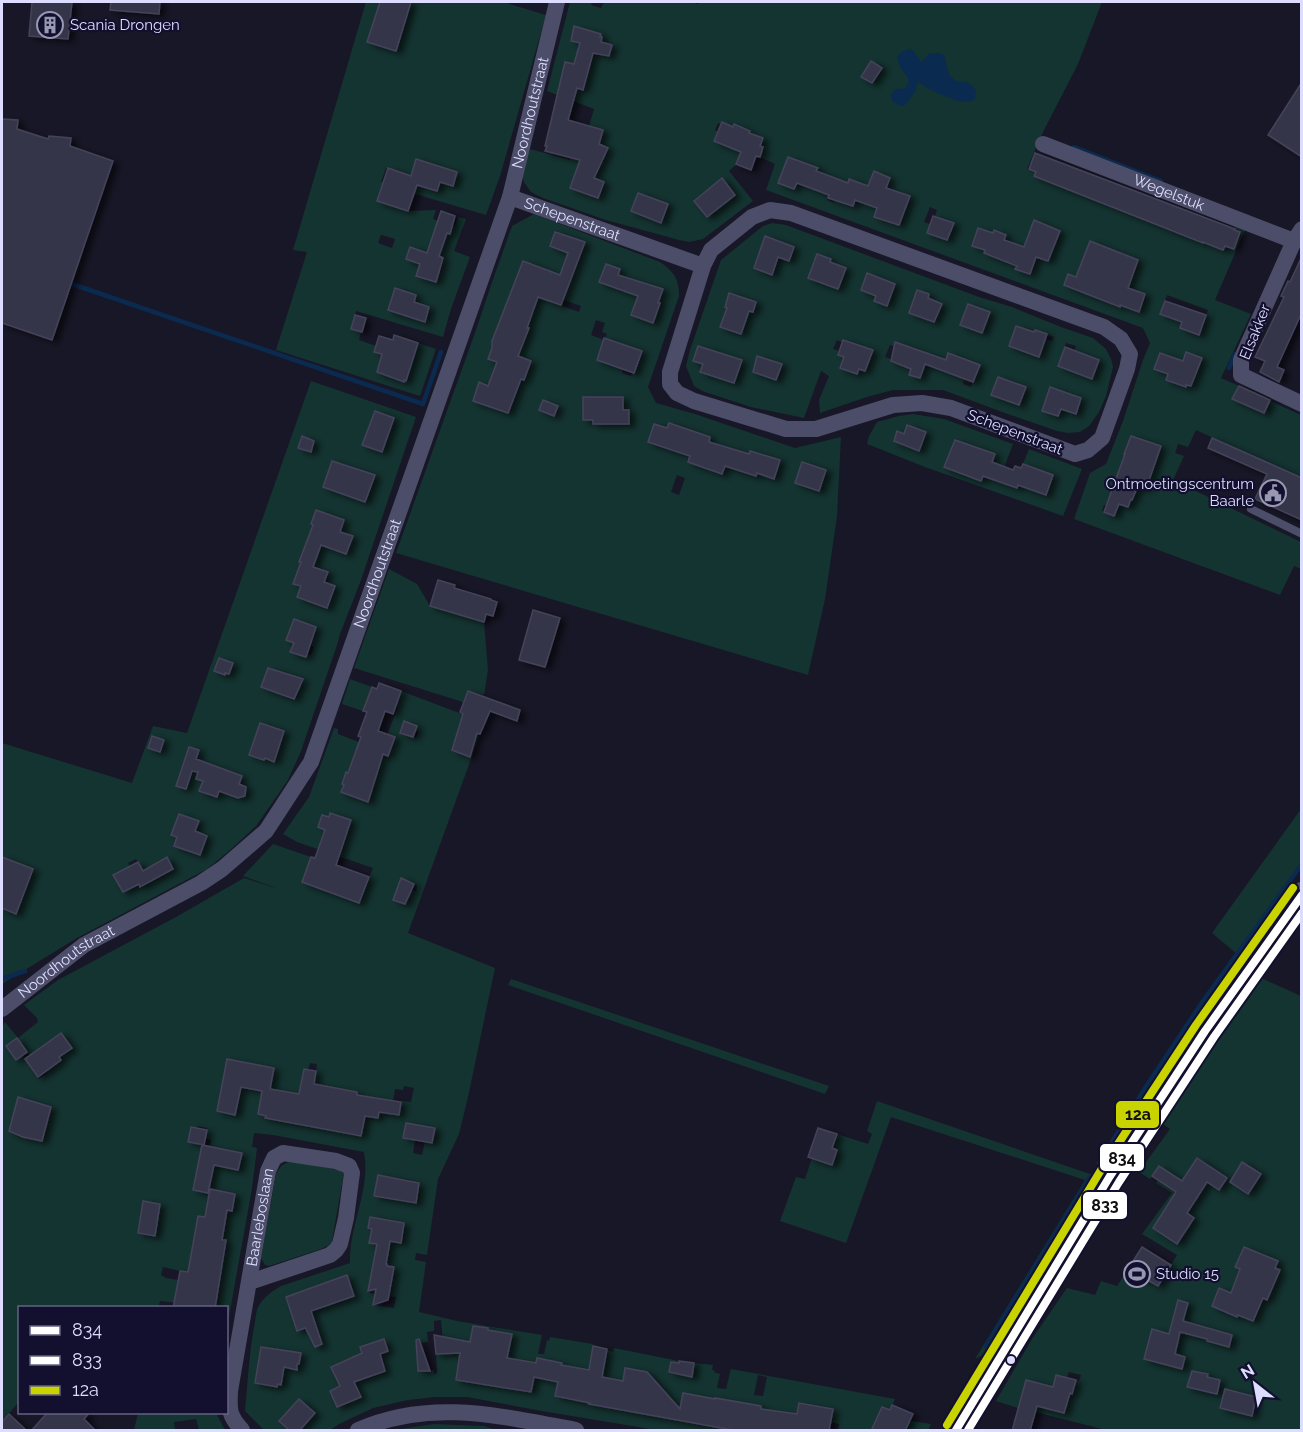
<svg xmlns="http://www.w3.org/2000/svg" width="1303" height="1432" font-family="Raleway,sans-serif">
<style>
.green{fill:#143431;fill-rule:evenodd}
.water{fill:#0b2a4f}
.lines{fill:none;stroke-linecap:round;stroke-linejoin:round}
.stream{stroke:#0b2a4f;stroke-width:4.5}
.building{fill:#363648;stroke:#44425a;stroke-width:1.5;filter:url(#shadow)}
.service{stroke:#4c4d68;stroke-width:8}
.minor{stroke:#4c4d68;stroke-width:16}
.secondary{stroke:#50526d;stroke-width:24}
.bus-1-casing{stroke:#12102e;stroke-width:12}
.bus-2-casing{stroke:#12102e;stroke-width:12}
.bus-3-casing{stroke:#12102e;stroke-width:12}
.bus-1{stroke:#fff;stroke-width:8}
.bus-2{stroke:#fff;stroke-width:8}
.bus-3{stroke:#c8d300;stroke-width:8}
.bus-dot{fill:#ddf;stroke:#12102e;stroke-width:2}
.labels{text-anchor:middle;stroke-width:4.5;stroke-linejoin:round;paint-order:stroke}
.poi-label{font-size:15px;fill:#ddf;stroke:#12102e;text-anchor:start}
.street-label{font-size:15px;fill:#ddf;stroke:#12102e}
.line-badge{stroke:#12102e;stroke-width:2}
.pale-badge-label{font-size:16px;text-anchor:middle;font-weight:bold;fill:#111}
</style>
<defs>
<filter id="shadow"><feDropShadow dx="5.5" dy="3" stdDeviation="3" flood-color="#0009"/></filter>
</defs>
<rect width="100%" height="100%" fill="#181727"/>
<!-- green -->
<g class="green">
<path d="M366,2H503L546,15L500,176L486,215L415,194L413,198L382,188L378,201L408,211L436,210L433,219L438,221L432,238L447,233L450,234L452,225L455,226L458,217L466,219L454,251L470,257L451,309L443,337L356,311L351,329L361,332L359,340L376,346L374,352L383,354L391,378L403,382L406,380L418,343L436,349L420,396L276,350L307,252L293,250ZM417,159L457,172L453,186L440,182L416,184L413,192L381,182L386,168L400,172L399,177L410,181ZM381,235L395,239L392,248L378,243ZM410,248L443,258L436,282L416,276L420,264L406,259ZM396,289L414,302L429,307L425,321Z"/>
<path d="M570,2H592L591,5L601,8L604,2H692L698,4L700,2H1102L1078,64L1043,132L1027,169L1095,199V201L1108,206L1109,204L1178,232V233L1203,243L1204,241L1223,250L1225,246L1234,249L1240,233L1234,230L1236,226L1245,230L1215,300L1251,314L1221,378L1239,386L1233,399L1263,413L1270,401L1301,415V487L1288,472L1196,430L1188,447L1178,444L1175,453L1184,456L1173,480L1301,542V569L1294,566L1280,595L1074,519L1090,473L1106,464L1123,421L1143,360L1150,343L1143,328L766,190L775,164L760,157L763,147L760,145L763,138L749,133V130L734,125L733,127L722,123L721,124L718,123L715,130L742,151L737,164L729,171L753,201L703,239L689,242L679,240L606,220L543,198L531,192L524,182L522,174L530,149L570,160L573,147L589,126L594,109L547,91ZM575,27L600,34L599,42L611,45L609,56C595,54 585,45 571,41ZM589,68L584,90L560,84ZM788,157L818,168L810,188L797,183H778ZM835,178L848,183L850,179L867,186L861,202L855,200L852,206L835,200L834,203L827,200ZM722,179L735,195L707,217L694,200ZM892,190L909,196L899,225L874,217L879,204L886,206ZM638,193L668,204L660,223L644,217L645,213L631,210ZM930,207L937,210L935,216L954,223L947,240L927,233L930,224L924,222ZM978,228L993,233L994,230L1005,235L998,258L984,253L985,250L972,246ZM1028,238L1036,257L1030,274L1016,269ZM1081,265L1083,266L1098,285L1093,297L1064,285L1068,274L1079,278L1078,271ZM1120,281L1129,284L1128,288L1145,294L1139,312L1120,305L1119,307L1112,304ZM1167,295L1208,310L1198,335L1180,328L1182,322L1160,314ZM1186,352L1202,358L1198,368L1192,366L1168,374L1154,369L1160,353L1183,361ZM1131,436L1161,447L1124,454ZM1119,471L1136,491L1128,507L1119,504L1114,516L1102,511L1104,505H1106Z"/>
<path d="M534,214L660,262C674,272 679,278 679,296L648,387L656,403L695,414L795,448L841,437L837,516L825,599L808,675L396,553L476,330L490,288L512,226ZM555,232L585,242L578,261L567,257L568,253L550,246ZM523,261L540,268L516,282H515ZM564,265L575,269L568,287L557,282ZM620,270L613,287L599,282ZM635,281L642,283L643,282L663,289L658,303L660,304L653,323L631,315L638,297L630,293ZM510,294L535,304L523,326L529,328L497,329ZM558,298L581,306L579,312L556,304ZM596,320L605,323L602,332L607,334L605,338L641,351L634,372H632L631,376L622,373L623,369L597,360L604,340L591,335ZM490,354L531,361L524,379H522L520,380L497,362L488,359ZM479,383L515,395L508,413L473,401ZM583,397H623V410H629V424H593V420H583ZM543,400L558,406L554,415L539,410ZM654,424L667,428L672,450L648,442ZM709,442L730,449L722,473L688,462ZM750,451L779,460L774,478L757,473L756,476L743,471ZM802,462L826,470L819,491L795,483ZM677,475L685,478L679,495L671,492Z"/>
<path d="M772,223L786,225L979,297L1012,307L1061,327L1093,338L1106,349L1111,359L1113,367L1106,396L1099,412L1089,426L1080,432L1068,433L1057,431L1005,413L943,390H893L867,397L820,413L819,400L829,376L821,371L804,418L751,407L702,391L694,386L686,366L690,350L721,260L763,226ZM765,236L794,247L789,260L778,257L772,274L754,268ZM817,254L831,259L830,263L846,268L838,289L808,278ZM917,290L929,294L928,298L942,304L936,319L933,322L913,315L910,310ZM730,293L756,302L753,312L749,311L741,334L720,327L725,312H727L728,308L725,307ZM968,304L990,312L982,333L960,325ZM1016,326L1033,332L1035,330L1054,337L1052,341L1045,339L1039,357L1009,346ZM837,340L842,342L843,340L856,344L865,352L857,374L840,368L844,357L838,355L839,351L833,349ZM1066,343L1076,346L1074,351L1099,360L1092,379L1058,366ZM890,345L928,354L919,378L909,375L911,369L891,362V359L885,357ZM698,346L741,360L734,383L700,371L703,364L693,361ZM948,353L980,365L971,387L963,384L964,379L942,370ZM1051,387L1081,398L1076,414L1061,409L1058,416L1042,410Z"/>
<path d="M311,381L416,417L361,580L340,634L337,645L301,751L288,780L256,826L230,850L207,869L77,938L2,984V743L132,783L153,726L187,733ZM375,411L394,418L382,452L363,446ZM301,437L314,441L311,452L298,448ZM344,464L374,475L365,502L334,491ZM316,510L344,520L339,534L344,533L353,536L347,553L321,545L313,525L311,524ZM301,563L328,572L324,582L335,586L332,595L327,594L326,597L330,599L327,608L297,597L301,587L293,583ZM294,619L316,627L310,645L314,647L311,655L291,651L294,643L286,640ZM269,668L303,679L293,700L284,697V696L262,688ZM152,736L164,740L160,752L148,748ZM209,764L242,776L239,784L245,787V796L239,798L219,791L216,797L200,791L203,781L196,778L200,766ZM179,814L198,821L195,831L207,836L200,855L177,837L171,835ZM136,859L150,883L141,888L139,884L123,892L114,875L130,867L128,863Z"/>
<path d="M913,414L944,419L1013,444L999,481L1018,485L1046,495L1053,476L1023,464L1029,449L1082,469L1063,516L925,467L867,444L869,436L877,422L899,416ZM907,425L926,432L919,451L894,441L897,431L904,434ZM955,440L994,454L947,460Z"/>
<polygon points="389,569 417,584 430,606 484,622 488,670 484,695 468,691 463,702 354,668"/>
<polygon points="350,679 372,687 363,711 342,704"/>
<path d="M401,691L486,723L482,730L471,726L459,727L457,733L475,739L477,733L480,734L408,933L495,968L468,1097L459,1134L438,1179L427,1255L416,1253L415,1260L426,1262L419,1312L457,1321L542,1335L538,1354H544L547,1340L549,1341L550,1337L593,1344L592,1346L613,1352L614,1348L679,1361L677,1371L692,1374L694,1363L713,1365L712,1370H714V1372L720,1374L717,1388L726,1389L731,1369L895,1399L890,1410L882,1407L875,1423L891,1430H838L839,1424L830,1422L832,1409L817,1406L812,1430L783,1412L770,1410L739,1430H656L536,1410L467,1397H435L408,1400L373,1408L339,1424L330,1430H264L245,1411C248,1382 249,1351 255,1322C256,1316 256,1309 260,1304C265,1296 274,1290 281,1286L350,1263C349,1225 371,1190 364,1152L273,1135L254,1133L252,1147L257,1148L252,1188L227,1328L226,1308L215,1307L160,1301L158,1308H20L19,1402L2,1421V1027L5,1022L18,1038L38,1022L37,1018L24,1005L58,980L176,917L244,878L279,889L243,876L273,844L311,857L302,882L359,903L373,868L297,842L283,834L309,797L334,728L338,729V734L359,742L388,756L383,745L398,707L396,706ZM405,721L417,726L415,731L419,732L416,738L400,732ZM346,772L374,783L368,801L342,784ZM331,813L351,820L341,849L320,842L325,830L318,827L323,815L329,817ZM401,879L417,885L416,891L411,890L405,904L393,900ZM61,1033L72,1047L59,1057L61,1060L46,1071L47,1073L39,1079L22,1055L17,1039L30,1056ZM227,1059L248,1088L241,1087L235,1114L217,1111ZM310,1063L317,1064L314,1082L306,1080V1078H302L304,1070H308ZM313,1084L327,1130L306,1126ZM404,1086L414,1088L411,1102L401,1101L399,1115L391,1114L395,1089L403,1090ZM261,1094L291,1122L266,1118V1116L258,1114ZM355,1094L381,1099L365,1116L361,1136L348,1134ZM18,1098L51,1107L47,1123L14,1114ZM406,1123L435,1128L432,1143L425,1142L422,1155L413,1153L415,1140L403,1138ZM12,1125L44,1133L42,1141L23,1137L10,1131ZM198,1126L207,1128L205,1138L211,1140L210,1146L188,1142L191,1128H197ZM202,1145L242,1153L238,1170L214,1165ZM378,1175L411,1180V1181L419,1183L416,1203L374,1196ZM211,1189L235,1194L232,1210H227L224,1224ZM143,1201L160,1204L154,1235L138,1233ZM371,1217L404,1223L401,1243L390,1241L389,1246L370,1243L372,1229ZM194,1238L225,1240L190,1261ZM387,1264V1266L394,1267L389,1296L396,1297L394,1308L374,1305L375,1294L369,1293L371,1282ZM163,1267L180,1271L178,1280L166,1278L161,1275ZM347,1275L354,1296L325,1306L319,1285ZM304,1291L315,1325L298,1331L286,1297ZM441,1320L443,1341L439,1354H436L437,1373L434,1374V1370L418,1371L417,1343L428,1342L427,1332L434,1331V1321ZM384,1339L388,1351L380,1354L385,1371L370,1376L360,1347ZM262,1347L299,1353L300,1355L299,1364H297L296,1369L284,1367L280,1385L278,1384L277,1387L255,1383ZM460,1357L488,1369L485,1385L456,1380ZM347,1360L356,1380L354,1381L361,1397L337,1407L330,1391L340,1386L331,1367ZM554,1361L561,1363L573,1399L556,1396L558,1382L551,1380ZM758,1375L767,1377L763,1396L754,1395ZM594,1376L623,1381L619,1409L590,1404Z"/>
<polygon points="1301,809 1301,868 1237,954 1212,933"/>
<path d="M1261,978L1301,996V1430H1106L1035,1412L1037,1406L1064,1413L1067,1392L1072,1394L1076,1380L1079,1381L1081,1375L1069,1372L1067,1378L1056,1375L1053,1387L1026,1380L1018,1408L996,1401L1032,1339L1067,1288L1095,1295L1101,1281L1117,1286L1126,1272L1141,1281L1144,1278L1158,1286L1177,1255L1142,1234L1172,1193L1156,1183L1158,1180L1163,1183L1169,1173L1159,1166L1150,1179L1139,1172L1170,1129L1160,1122L1242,1000H1248ZM1197,1159L1219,1190L1207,1182L1197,1197ZM1242,1162L1261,1174L1248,1194L1233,1184L1240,1175L1236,1172ZM1170,1203L1177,1243L1153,1228ZM1243,1247L1278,1261L1275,1268L1280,1270L1267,1300L1254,1295L1260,1305L1253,1321L1228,1311L1227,1313L1212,1306L1219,1288L1231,1293L1236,1279L1247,1272L1235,1267ZM1173,1319L1232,1335L1229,1347L1207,1341V1339L1170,1329ZM1152,1329L1179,1338L1175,1354L1185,1357L1181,1369ZM1200,1372L1207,1374V1377L1220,1380L1216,1394L1188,1387L1196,1384Z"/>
<polygon points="511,979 829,1086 825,1094 508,985"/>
<polygon points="877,1101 1090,1174 1095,1178 997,1341 989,1352 975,1359 1085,1180 891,1117 846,1243 780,1221 796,1177 805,1179 812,1158 832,1165 837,1150 832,1148 837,1134 868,1144 872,1134 867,1131"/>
<path d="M292,1161L339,1170L343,1173V1178L332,1241L329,1245L321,1249L269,1266L265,1265L261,1258L276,1174C280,1166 284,1163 292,1161Z"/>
<polygon points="138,1413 216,1413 225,1430 199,1430 196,1419 174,1422 175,1429 172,1430 144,1430 139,1429 138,1430 134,1430"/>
<polygon points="911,1421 931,1424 928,1430 905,1430 909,1422 911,1423"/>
<polygon points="434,1424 484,1426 497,1430 394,1430"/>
</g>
<!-- water -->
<path class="water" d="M909,49L913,50L921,62L930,53H938L944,55C947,62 946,72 952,78C959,86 968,76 976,91L975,99C970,101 970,102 965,102C953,101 927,89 918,82L915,92L904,106L898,105L892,101L891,94C895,89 897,88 904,89C914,79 905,76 900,67C899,64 898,60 897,57L901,52Z"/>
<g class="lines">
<!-- stream -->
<g class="stream">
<polyline points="1074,147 1161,181"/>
<polyline points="66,282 423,404 441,352"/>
<polyline points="1229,368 1235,354"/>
<polyline points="2,979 25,971"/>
<polyline points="1099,1163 1147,1085 1203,1001 1302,864"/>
<polyline points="986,1346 1090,1177"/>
</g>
</g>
<!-- building -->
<g class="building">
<polygon points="32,2 72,2 68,39 29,36"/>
<polygon points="111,2 160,2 159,14 110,10"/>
<polygon points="380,2 411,2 396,51 367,42"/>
<polygon points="574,26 601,34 600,37 602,37 601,42 612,45 609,56 593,53 583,90 577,88 568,120 603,130 599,144 608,148 594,178 604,182 598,198 570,188 580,160 545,151 547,146 545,146 565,62 574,64 580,43 571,41"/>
<polygon points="871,61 882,68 872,83 861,77"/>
<polygon points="1302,82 1302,157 1268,135"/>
<polygon points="2,119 18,120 17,129 48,139 49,136 71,138 70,146 113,161 52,340 2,323"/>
<polygon points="722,122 733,127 734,124 750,131 749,133 763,138 760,146 763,147 760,157 756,156 751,170 736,164 741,152 714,141"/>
<polygon points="1035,153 1235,229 1234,230 1240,232 1234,249 1225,246 1223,250 1203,242 1203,243 1034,176 1036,172 1029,169"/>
<polygon points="788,157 818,168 816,171 848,183 849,179 868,186 874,171 890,178 886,188 910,196 899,225 874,217 877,208 855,200 853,206 828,198 829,195 797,183 794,189 778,183"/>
<polygon points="416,159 457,172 453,186 440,182 437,191 417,185 408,211 377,201 388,168 411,176"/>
<polygon points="722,178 735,195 707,217 694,201"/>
<polygon points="638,193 668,204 661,223 631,211"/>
<polygon points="441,211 455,216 450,234 447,233 439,256 443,258 436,282 416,276 420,264 406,259 410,247 427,253"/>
<polygon points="933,216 954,223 947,240 927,233"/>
<polygon points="1034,220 1060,231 1048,261 1036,257 1030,274 1015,269 1017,266 984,253 985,250 972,246 978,228 993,233 994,230 1006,235 1004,240 1024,247"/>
<polygon points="555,232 585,242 561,305 538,297 527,328 529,328 518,356 531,361 524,380 521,379 508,413 473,401 479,382 488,386 497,362 488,359 492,348 492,341 523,261 560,275 568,253 550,246"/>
<polygon points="765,236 794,247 789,261 778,257 772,275 754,268"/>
<polygon points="1090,241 1138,260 1128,288 1145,294 1139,312 1120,305 1120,307 1064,285 1068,274 1076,277"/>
<polygon points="817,254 831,259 830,262 846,268 838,289 808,278"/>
<polygon points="1302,256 1302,312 1277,367 1284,370 1279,382 1260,372 1265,361 1255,357 1284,297 1281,296 1288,281 1290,282"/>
<polygon points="606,264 620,269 618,275 663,289 658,303 660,303 653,323 631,315 638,296 599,282"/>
<polygon points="867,273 895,284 887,306 874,301 876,296 861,290"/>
<polygon points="395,288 416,295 414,302 429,307 425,322 388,310"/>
<polygon points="917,290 929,294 928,298 942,304 934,322 909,313"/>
<polygon points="729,293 756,302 753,312 749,311 741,334 720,327 727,308 725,307"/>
<polygon points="1165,301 1206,315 1199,335 1180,328 1182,322 1160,314"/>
<polygon points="968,304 990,312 982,333 960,325"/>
<polygon points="355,315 366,318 362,332 351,329"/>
<polygon points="1016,326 1034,332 1035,330 1047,334 1039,357 1009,346"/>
<polygon points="394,335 418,343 406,381 404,380 404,382 377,372 382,354 374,352 379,336 393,340"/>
<polygon points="604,338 642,351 634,373 597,360"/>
<polygon points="843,340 873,350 865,371 859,369 857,374 840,368 844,357 838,355"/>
<polygon points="895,342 946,360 948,353 980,365 973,382 925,364 920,378 909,375 911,369 891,361"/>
<polygon points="698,346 742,360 734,383 700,372 703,364 693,361"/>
<polygon points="1065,347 1099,360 1092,379 1058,366"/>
<polygon points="1186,352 1202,358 1191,386 1186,385 1186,387 1166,380 1168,374 1154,369 1160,353 1183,361"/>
<polygon points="757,356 782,364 776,380 753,372"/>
<polygon points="998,377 1026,387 1019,405 991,395"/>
<polygon points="1239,386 1270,400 1264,413 1232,399"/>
<polygon points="1050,387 1081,398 1076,414 1061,409 1058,416 1042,411"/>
<polygon points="583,397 623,397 623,410 629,410 629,424 593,424 593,420 583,420"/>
<polygon points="543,400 558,406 554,416 539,410"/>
<polygon points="375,411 394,418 382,452 362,445"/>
<polygon points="669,423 710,437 709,442 749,454 750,451 780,460 774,479 757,473 756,476 725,466 722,474 688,462 690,456 648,442 654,424 667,428"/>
<polygon points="907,425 926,432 919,451 894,441 897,431 904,434"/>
<polygon points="302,436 314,441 311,452 298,448"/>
<polygon points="1131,436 1161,446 1146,489 1138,486 1132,500 1131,499 1128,507 1119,504 1114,516 1104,512 1125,454 1124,454"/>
<polygon points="1212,438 1302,478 1302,520 1255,499 1267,474 1208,448"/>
<polygon points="955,440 995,454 992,462 1013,470 1015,466 1021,468 1023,464 1053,475 1046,495 1018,485 1017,488 983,476 981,481 944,467"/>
<polygon points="332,461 375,475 365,502 323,487"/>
<polygon points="802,462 826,470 819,491 795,483"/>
<polygon points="316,510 344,520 340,532 353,536 346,554 321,545 313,567 328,572 324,582 335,586 327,608 297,597 301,586 293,584 301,562 299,562 313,525 311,524"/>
<polygon points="438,580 455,585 454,588 491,599 491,600 497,602 493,616 486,614 484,622 430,606"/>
<polygon points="533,610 560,618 545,667 519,660"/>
<polygon points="294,619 316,627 306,657 290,652 294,643 286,640"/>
<polygon points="219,658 233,663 229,674 225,673 225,675 214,671"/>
<polygon points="268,668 303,679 294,699 261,687"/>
<polygon points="379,683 401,691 393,714 385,711 378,731 395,737 388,756 383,754 368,802 341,792 344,785 342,784 346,772 348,773 361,737 358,736 367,712 363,711 372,687 377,689"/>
<polygon points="468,691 520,710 517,721 490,711 480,734 477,733 470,757 452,750 463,714 460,712"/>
<polygon points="404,721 417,726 413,737 400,733"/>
<polygon points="260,723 284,731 274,762 265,758 264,760 249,755"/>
<polygon points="152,736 164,740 160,752 148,748"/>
<polygon points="189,747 199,750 196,759 242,776 239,784 246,787 245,796 238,798 219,791 217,797 199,791 203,781 196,779 198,772 192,771 186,789 176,786"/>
<polygon points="330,813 351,820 336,865 369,877 359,903 302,882 311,857 315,858 325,830 318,827 322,815 329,817"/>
<polygon points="179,814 199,821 195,831 207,836 200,855 174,846 177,837 171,835"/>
<polygon points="2,857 33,869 16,914 2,908"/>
<polygon points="167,857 173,869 140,887 139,884 123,892 113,875 138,862 143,871"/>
<polygon points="401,878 414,884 405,904 393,900"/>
<polygon points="61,1033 72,1048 59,1057 61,1060 38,1077 25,1059"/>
<polygon points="17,1038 27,1052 16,1060 6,1046"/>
<polygon points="227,1059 274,1068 270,1089 299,1094 304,1069 316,1071 314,1084 357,1092 357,1095 401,1102 399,1115 379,1112 378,1118 365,1116 361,1136 265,1118 266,1116 258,1114 262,1091 241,1087 235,1115 217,1111"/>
<polygon points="18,1097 51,1107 42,1141 23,1137 9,1131"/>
<polygon points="406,1123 435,1128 432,1143 403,1138"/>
<polygon points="191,1127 207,1130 204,1145 188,1142"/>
<polygon points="818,1128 837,1134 832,1148 837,1150 832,1165 808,1157"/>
<polygon points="202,1145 242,1153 238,1170 214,1165 208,1193 193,1190"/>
<polygon points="1197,1158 1227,1178 1219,1190 1207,1182 1187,1213 1194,1218 1177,1244 1153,1228 1176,1192 1152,1176 1159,1166 1182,1181"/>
<polygon points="1242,1162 1261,1174 1248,1194 1230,1182"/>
<polygon points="378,1175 419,1183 416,1203 374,1196"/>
<polygon points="210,1189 235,1194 232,1211 227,1210 222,1240 226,1240 215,1308 173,1308 180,1271 188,1272 198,1216 205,1217"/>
<polygon points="143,1201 160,1204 155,1236 138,1233"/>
<polygon points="370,1217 404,1223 401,1243 390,1241 386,1264 387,1264 387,1266 394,1267 388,1300 373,1305 376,1289 368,1291 377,1244 369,1243 372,1229 368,1228"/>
<polygon points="1142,1247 1171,1265 1158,1286 1144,1278 1142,1281 1126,1272"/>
<polygon points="1244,1247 1278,1261 1275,1268 1280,1270 1267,1300 1263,1298 1253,1321 1238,1315 1237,1317 1212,1306 1219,1288 1231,1293 1240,1269 1235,1267"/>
<polygon points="347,1275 354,1296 311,1311 322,1344 315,1347 305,1327 305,1328 297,1331 286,1297"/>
<polygon points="1178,1300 1188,1303 1183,1321 1232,1335 1229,1347 1207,1341 1207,1339 1180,1332 1175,1354 1185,1357 1182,1369 1144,1359 1152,1329 1169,1334"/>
<polygon points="473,1326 488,1328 488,1330 512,1334 507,1358 536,1363 537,1358 562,1363 561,1365 589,1370 593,1346 607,1349 602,1377 623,1381 625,1368 647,1372 680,1409 683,1393 715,1399 715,1398 761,1406 761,1409 797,1414 799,1403 833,1409 829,1431 738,1431 589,1404 590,1403 555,1396 558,1382 534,1377 531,1392 456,1380 460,1353 436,1354 434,1335 470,1342"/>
<polygon points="384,1339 388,1351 380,1354 385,1371 354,1382 361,1397 337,1407 330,1391 340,1386 331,1367 362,1353 360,1347"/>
<polygon points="419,1339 430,1371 418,1371 416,1340"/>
<polygon points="261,1347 301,1353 299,1364 297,1364 297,1370 284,1367 281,1385 278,1384 277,1387 255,1383"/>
<polygon points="679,1361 694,1363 692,1377 669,1372 671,1362 679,1363"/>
<polygon points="1192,1371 1208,1374 1207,1377 1220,1380 1217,1394 1187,1387"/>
<polygon points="1056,1375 1076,1380 1072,1394 1070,1393 1064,1413 1037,1406 1030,1431 1012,1431 1026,1380 1053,1387"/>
<polygon points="1225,1389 1256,1397 1252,1416 1220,1408"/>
<polygon points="299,1399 315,1413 299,1431 290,1431 279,1421"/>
<polygon points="892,1405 913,1414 905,1431 871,1431 882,1407 890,1410"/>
<polygon points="47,1413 89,1413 84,1419 96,1431 31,1431"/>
<polygon points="9,1414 27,1431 2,1431 2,1422"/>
</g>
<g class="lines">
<!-- service -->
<polyline class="service" points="1251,509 1302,534"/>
<!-- minor -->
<g class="minor">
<path id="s1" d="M1043,144L1294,241"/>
<path id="s2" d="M510,197L703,266L711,250L752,217L770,210L791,213L1104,327L1121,339L1130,354L1127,369L1102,438L1088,450L1075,454L951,408L922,403L893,405L816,429H786L694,401L677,393L670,384V372L703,266"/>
<polyline points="1302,229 1294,241 1241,360 1241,375 1302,404"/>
<path id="s3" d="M2,1009L84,945L201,883L222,869L266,831L311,762L510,197L557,2"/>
<path id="s4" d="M242,1430C229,1416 229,1410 230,1391L268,1171L274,1158L283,1153L336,1161L349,1166L352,1173L346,1218L340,1244L336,1250L330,1255L250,1282"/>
<path d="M358,1430C431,1398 500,1416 576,1430"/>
</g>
<!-- secondary -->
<polyline class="secondary" points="956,1430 1110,1176 1205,1031 1302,894"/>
<defs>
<polyline id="bus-1" points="956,1430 1110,1176 1205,1031 1302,895"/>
<polyline id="bus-2" points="968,1430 1119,1182 1214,1037 1302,913"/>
<polyline id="bus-3" points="947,1425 1101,1170 1196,1025 1293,888"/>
</defs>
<!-- bus-1 casing -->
<use href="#bus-1" class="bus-1-casing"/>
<!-- bus-2 casing -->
<use href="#bus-2" class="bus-2-casing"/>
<!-- bus-3 casing -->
<use href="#bus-3" class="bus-3-casing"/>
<!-- bus-1 -->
<use href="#bus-1" class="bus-1"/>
<!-- bus-2 -->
<use href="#bus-2" class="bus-2"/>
<!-- bus-3 -->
<use href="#bus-3" class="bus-3"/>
</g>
<!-- icons -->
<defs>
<symbol id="building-ring" viewBox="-11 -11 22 22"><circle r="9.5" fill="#12102e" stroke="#9898b3" stroke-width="1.5"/><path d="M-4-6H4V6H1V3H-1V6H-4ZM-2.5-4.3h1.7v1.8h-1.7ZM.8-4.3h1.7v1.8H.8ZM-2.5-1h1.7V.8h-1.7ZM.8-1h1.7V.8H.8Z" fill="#9898b3"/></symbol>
<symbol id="civic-ring" viewBox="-11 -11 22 22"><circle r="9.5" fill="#12102e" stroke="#9898b3" stroke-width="1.5"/><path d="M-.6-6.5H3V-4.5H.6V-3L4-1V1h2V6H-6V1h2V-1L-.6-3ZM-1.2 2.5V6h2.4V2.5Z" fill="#9898b3"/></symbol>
<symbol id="stadium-ring" viewBox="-11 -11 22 22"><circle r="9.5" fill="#12102e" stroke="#9898b3" stroke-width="1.5"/><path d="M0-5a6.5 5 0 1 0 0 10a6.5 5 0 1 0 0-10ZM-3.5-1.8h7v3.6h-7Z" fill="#9898b3"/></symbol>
</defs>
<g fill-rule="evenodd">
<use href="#building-ring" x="35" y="10" width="30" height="30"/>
<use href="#civic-ring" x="1258" y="478" width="30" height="30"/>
<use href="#stadium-ring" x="1122" y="1259" width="30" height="30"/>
</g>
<!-- markers -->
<circle class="bus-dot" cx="1011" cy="1360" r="5"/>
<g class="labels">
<!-- poi labels -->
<g class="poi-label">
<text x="70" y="30">Scania Drongen</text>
<text x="1254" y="489" text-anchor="end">Ontmoetingscentrum<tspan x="1254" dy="17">Baarle</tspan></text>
<text x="1156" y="1279">Studio 15</text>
</g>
<!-- street labels -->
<g class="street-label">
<text dy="5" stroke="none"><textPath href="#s3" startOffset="1088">Noordhoutstraat</textPath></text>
<text dy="5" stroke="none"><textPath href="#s1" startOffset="135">Wegelstuk</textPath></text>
<text dy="5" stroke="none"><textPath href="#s2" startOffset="66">Schepenstraat</textPath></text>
<text transform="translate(1255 332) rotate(-68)" y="5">Elsakker</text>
<text transform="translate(1015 432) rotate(21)" y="5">Schepenstraat</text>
<text dy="5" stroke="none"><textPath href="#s3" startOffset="602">Noordhoutstraat</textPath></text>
<text dy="5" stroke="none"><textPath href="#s3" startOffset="80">Noordhoutstraat</textPath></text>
<text dy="5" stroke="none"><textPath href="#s4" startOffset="219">Baarleboslaan</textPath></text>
</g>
</g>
<g class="line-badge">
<rect x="1115" y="1100" width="45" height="29" rx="6" fill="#c8d300"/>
<rect x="1099" y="1143" width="46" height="29" rx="6" fill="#fff"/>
<rect x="1082" y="1191" width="46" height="29" rx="6" fill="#fff"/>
</g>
<g class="pale-badge-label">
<text x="1138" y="1120">12a</text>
<text x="1122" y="1164">834</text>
<text x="1105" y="1211">833</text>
</g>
<!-- border -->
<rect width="1303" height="1432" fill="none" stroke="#ddddff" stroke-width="6"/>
<!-- legend -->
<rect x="18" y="1306" width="210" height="108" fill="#12102e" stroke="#636282" stroke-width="1.5"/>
<rect x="30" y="1326" width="30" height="9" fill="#ffffff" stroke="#636282" stroke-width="1.5"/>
<text x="72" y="1336" font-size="18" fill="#ddddff">834</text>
<rect x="30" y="1356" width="30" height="9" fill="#ffffff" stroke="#636282" stroke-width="1.5"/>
<text x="72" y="1366" font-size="18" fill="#ddddff">833</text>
<rect x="30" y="1386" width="30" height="9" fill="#c8d300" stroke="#636282" stroke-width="1.5"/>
<text x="72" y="1396" font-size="18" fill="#ddddff">12a</text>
<!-- north arrow -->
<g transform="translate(1255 1384) rotate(329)" stroke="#12102e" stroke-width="4.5" paint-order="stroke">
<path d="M0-4.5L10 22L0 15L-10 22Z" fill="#ddddff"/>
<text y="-9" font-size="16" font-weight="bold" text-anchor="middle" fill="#ddddff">N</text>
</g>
</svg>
